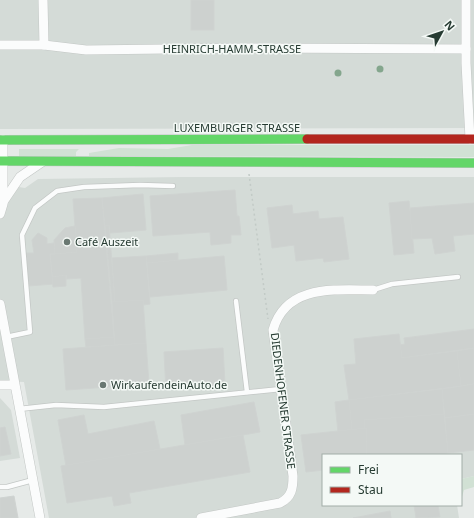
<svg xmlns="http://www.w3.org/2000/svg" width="474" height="518" font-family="'Noto Sans',sans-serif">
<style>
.built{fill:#d4dbd7}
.green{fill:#d1e1d4}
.building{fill:#cdd1cf;stroke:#cfd3d1}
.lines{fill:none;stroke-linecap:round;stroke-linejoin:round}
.lane-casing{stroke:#c3c7c5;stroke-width:6}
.street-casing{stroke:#c3c7c5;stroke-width:10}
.fast-casing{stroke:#bec5c2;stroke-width:10}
.jam-casing{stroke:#bec5c2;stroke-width:10}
.path{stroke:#c2cac6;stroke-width:1.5;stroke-dasharray:2 3;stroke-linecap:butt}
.lane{stroke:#fbfcfc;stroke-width:4.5}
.street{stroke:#fbfcfc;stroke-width:9}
.fast{stroke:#63d668;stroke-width:9}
.jam{stroke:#b3261e;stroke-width:9}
.tree{fill:#84a68d}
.poi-dot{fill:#697872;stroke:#f4f9f6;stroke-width:1.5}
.labels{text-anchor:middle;stroke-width:3;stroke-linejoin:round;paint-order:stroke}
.street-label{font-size:11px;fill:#263b32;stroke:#f4f9f6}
.poi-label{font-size:11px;fill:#263b32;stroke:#f4f9f6;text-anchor:start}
</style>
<rect width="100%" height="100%" fill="#e6eae8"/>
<!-- built -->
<g class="built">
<polygon points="0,0 474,0 474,128 0,129"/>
<polygon points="182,177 474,177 474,476 461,479 461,455 323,455 323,505 457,505 459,518 49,518 24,382 0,381 0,184 25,188 38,179"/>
<polygon points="0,398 11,410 20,458 0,461"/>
</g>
<!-- green -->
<g class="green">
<polygon points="192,145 474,145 474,157 89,156 89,153 119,148 168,149"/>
<polygon points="19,149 79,149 76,152 76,156 19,156"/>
<polygon points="474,476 474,487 464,490 461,500 461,479"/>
</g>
<!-- building -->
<g class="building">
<rect x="191" y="0" width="23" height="30"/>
<polygon points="235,190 237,216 239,216 241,235 231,235 231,243 211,245 210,232 153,236 150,196"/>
<polygon points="143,194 146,230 110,233 109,225 105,226 102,198"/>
<polygon points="102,198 114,337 85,339 81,278 66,279 66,275 52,277 50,254 77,252 73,199"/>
<polygon points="409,201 414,253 394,255 389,203"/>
<polygon points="474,203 474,234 453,236 455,251 435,254 432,238 412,239 410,208"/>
<polygon points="292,205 293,214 318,211 319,219 343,217 349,259 324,262 323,258 296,261 294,245 272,248 267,208"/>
<polygon points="109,225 115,302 112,302 105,226"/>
<polygon points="75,226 77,252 55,254 54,240 65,228"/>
<polygon points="38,233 47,238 47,244 54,243 55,254 50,254 53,284 28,286 26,253 34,253 32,240"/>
<polygon points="178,253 178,261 147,263 146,256"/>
<polygon points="146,256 150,304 143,305 143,300 115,302 112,258"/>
<polygon points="224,256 227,290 150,297 147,263"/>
<polygon points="66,275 66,286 53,287 52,277"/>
<polygon points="143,300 146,343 115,345 112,302"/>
<polygon points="474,329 474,348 402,358 400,345 405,344 404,338"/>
<polygon points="399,334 402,358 457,351 461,386 349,400 344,365 356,364 354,339"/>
<polygon points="114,337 115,345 86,347 85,339"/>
<polygon points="146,343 149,384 66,390 63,349"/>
<polygon points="223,348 225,385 166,390 164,352"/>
<polygon points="474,348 474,384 461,386 457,351"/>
<polygon points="474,384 474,414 445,418 442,389"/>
<polygon points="442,389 444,414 364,420 366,428 352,430 349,400"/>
<polygon points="349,400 352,430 338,432 335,402"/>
<polygon points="254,402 260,432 185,445 181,415"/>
<polygon points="444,414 448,453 431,455 367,455 364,420"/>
<polygon points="474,414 474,450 448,453 445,418"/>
<polygon points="84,415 88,434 154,421 160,449 66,466 58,420"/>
<polygon points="5,427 11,454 0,456 0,428"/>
<polygon points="366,428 367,455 323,455 323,470 306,472 301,435"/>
<polygon points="243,435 250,472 129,493 131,503 114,506 112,496 67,503 61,466"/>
<polygon points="14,496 18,518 0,518 0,498"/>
<polygon points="414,505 438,505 440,517 416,518"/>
<polygon points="390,511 391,518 353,518"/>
</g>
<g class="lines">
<defs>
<g id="lane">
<polyline points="373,290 392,284 458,277"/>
<polyline points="236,301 247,392"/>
<polyline points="6,337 30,332 22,235 35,208 57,191 84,187 140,185 173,186"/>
<polyline points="19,409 56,405 104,407 281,389"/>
<polyline points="0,487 7,487 33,480"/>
</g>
<g id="street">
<polyline points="43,0 44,45"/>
<polyline points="466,0 466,63 470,139"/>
<polyline points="0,45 44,45 86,50 246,48 466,49"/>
<polyline points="3,202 20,177 42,162"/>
<polyline points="0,214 3,204 3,140"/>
<polyline points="0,304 40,518"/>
<polyline points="0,385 14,385"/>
<path d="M201,518L280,503C292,497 293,488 293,476L273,330C286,284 335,290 373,290"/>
</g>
<g id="fast">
<polyline points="0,140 307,139"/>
<polyline points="0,161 474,163"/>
</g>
<polyline id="jam" points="307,139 474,139"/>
</defs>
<!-- lane casing -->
<use href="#lane" class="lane-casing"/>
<!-- street casing -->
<use href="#street" class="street-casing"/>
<!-- fast casing -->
<use href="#fast" class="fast-casing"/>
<!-- jam casing -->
<use href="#jam" class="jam-casing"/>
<!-- path -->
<polyline class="path" points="249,174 268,319"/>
<!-- lane -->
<use href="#lane" class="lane"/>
<!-- street -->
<use href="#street" class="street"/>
<!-- fast -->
<use href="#fast" class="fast"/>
<!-- jam -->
<use href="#jam" class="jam"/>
</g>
<!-- trees -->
<g class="tree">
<circle cx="380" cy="69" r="3.5"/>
<circle cx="338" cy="73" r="3.5"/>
</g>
<!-- markers -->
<g class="poi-dot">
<circle cx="67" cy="242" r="4"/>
<circle cx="103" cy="385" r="4"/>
</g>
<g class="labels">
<!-- street labels -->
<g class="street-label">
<text x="232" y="53">HEINRICH-HAMM-STRASSE</text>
<text x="237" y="132">LUXEMBURGER STRASSE</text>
<text transform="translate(283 401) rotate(83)" y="4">DIEDENHOFENER STRASSE</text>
</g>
<!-- poi labels -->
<g class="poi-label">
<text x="75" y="246">Café Auszeit</text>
<text x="111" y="389">WirkaufendeinAuto.de</text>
</g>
</g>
<!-- legend -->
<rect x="322" y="454" width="140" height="52" fill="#f4f9f6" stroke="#a2ada8"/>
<rect x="330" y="467" width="20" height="6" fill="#63d668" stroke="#a2ada8"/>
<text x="358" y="474" font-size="12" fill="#263b32">Frei</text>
<rect x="330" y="487" width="20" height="6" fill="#b3261e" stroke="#a2ada8"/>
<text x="358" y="494" font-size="12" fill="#263b32">Stau</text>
<!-- north arrow -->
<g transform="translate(442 32) rotate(50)" stroke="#f4f9f6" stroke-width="3" paint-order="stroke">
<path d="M0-3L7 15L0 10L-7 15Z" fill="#263b32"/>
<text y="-6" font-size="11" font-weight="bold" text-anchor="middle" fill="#263b32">N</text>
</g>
</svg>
